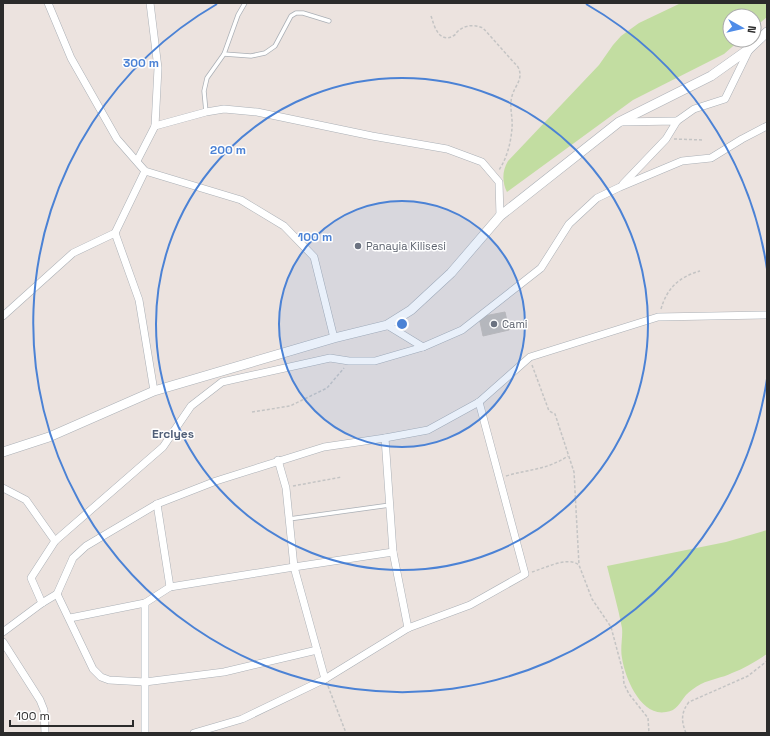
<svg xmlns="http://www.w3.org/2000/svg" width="770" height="736" font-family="'Space Grotesk',sans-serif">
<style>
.green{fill:#c2dda1}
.building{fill:#c4bfba;stroke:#c7bfb9}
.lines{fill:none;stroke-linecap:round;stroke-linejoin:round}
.service-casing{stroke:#abb0b6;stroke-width:5}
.minor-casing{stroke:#abb0b6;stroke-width:8}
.tertiary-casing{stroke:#abb0b6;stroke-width:10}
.path{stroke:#c4c4c4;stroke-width:1.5;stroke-dasharray:3 2;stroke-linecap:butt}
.service{stroke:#fff;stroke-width:3.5}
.minor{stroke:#fff;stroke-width:7}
.tertiary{stroke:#fff;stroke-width:9}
.ring{fill:none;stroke:#4b82d5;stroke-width:2}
.worship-dot{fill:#6b7280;stroke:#fff;stroke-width:1.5}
.labels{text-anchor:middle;stroke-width:3;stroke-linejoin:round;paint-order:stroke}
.worship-label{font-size:11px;fill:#5b616d;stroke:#fff;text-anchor:start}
.neighbourhood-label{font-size:12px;font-weight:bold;fill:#505f78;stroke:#fff}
.centre{fill:#4b82d5;stroke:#fff;stroke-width:2}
.ring-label{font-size:12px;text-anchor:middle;font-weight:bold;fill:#4b82d5;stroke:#fff;stroke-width:3;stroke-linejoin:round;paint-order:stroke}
</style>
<rect width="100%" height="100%" fill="#ece3df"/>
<!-- green -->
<g class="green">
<path d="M681,3H767V17L754,28V16H730V40H740L724,54L633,100L507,192C502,182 502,171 508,161L599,65L613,45L621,36L639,23Z"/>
<path d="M767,530V654C756,661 745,668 732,673C722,678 711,679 701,684C695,687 690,691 686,695C680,702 677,711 666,712C641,717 625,678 622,658C620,648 623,637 622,628C618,607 612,586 607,566L726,542Z"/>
</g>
<!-- building -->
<polygon class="building" points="505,312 509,330 483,336 479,317"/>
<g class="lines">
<defs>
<g id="service">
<polyline points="224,54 251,56 265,53 275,46 291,16 296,13 303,13 329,21"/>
<polyline points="206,112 204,91 207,78 224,54 238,15 245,3"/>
<polyline points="289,519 390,505"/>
</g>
<g id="minor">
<polyline points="48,3 71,58 117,139 145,171 241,200 284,226 314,257 334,338"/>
<polyline points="677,121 694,109 725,99 749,50"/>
<polyline points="619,122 677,121 666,139 623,184"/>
<polyline points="155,126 206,112 224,109 257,112 372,136 447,149 482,162 499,182 500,216"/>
<polyline points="137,161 155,126 158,68 150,3"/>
<polyline points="115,233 139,300 154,391"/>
<polyline points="3,316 73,253 115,233 145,171"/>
<polyline points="387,325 423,347 462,330 541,268 569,224 597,198 620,187 682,161 711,158 742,139 767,126"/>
<polyline points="385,438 393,552 408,628"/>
<polyline points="278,460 286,488 294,567 325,679"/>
<polyline points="3,488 26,500 55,541"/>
<polyline points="157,504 170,587"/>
<polyline points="57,594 93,669 101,677 109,680 145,682 224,672 317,650"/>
<polyline points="42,603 31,578 55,541 163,447 191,406 222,382 330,358 349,361 375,361 423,347"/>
<polyline points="70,618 145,603 170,587 294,567 393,552"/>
<polyline points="3,632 42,603 57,594 73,558 86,546 157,504 216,481 324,447 385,438 428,430 479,402 530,357 658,317 767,315"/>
<polyline points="3,642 40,700 44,710 45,733"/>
<polyline points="145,733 145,603"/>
<polyline points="194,733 242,719 325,679 408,628 470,605 525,574 479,402"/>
</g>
<polyline id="tertiary" points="3,452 49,437 154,391 334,338 387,325 411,310 451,273 500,216 619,122 711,76 749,49 767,32"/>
</defs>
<!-- service casing -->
<use href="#service" class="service-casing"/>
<!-- minor casing -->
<use href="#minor" class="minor-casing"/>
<!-- tertiary casing -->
<use href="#tertiary" class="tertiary-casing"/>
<!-- path -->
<g class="path">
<path d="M431,16C433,21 434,27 437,31C440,37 447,40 453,36C455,35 456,34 457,32C464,25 474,24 483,28L518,67C524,79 515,85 512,96C509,107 513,117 512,128C511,142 507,158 499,170"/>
<polyline points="674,139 704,140"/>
<path d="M661,309C667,288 679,277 700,271"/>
<polyline points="532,365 549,411 555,414 574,472 579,565"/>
<polyline points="252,412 290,406 327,388 344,368"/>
<path d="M506,476C529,469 547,470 568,456"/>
<polyline points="293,486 342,477"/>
<path d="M532,572C545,568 568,556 579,565L592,599L611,627L623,672L624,684L629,694L648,718L649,733"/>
<polyline points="328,686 346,733"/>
<path d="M686,733C681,721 681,712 689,702L748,676L767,661"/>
</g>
<!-- service -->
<use href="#service" class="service"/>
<!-- minor -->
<use href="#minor" class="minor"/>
<!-- tertiary -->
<use href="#tertiary" class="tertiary"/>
</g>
<!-- distance rings -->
<circle cx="402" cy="324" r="123" fill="#4b82d5" fill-opacity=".12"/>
<g class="ring">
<circle cx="402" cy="324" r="123"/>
<circle cx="402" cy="324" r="246"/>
<path d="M767 379A369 369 0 1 1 217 4M586 4A369 369 0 0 1 767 269"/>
</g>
<!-- markers -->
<g class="worship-dot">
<circle cx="358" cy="246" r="4"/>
<circle cx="494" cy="324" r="4"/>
</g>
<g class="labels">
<!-- worship labels -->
<g class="worship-label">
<text x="366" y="250">Panayia Kilisesi</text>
<text x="502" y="328">Cami</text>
</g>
<!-- neighbourhood labels -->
<g class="neighbourhood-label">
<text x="173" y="438">Erciyes</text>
</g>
</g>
<circle cx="402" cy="324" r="6" class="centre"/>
<g class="ring-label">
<text x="141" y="67">300 m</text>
<text x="228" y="154">200 m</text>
<text x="315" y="241">100 m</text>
</g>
<!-- border -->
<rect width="770" height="736" fill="none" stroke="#2b2b2b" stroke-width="8"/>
<!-- north arrow -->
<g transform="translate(742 28) rotate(98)"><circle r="19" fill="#ffffff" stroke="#aaaaaa"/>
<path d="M0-3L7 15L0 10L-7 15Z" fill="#4f8ce8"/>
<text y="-6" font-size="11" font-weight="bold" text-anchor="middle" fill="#2b2b2b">N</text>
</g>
<!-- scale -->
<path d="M10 720v6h123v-6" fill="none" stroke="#2b2b2b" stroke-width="2"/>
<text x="16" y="720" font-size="12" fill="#2b2b2b" stroke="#ffffff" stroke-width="3" paint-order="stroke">100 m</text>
</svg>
